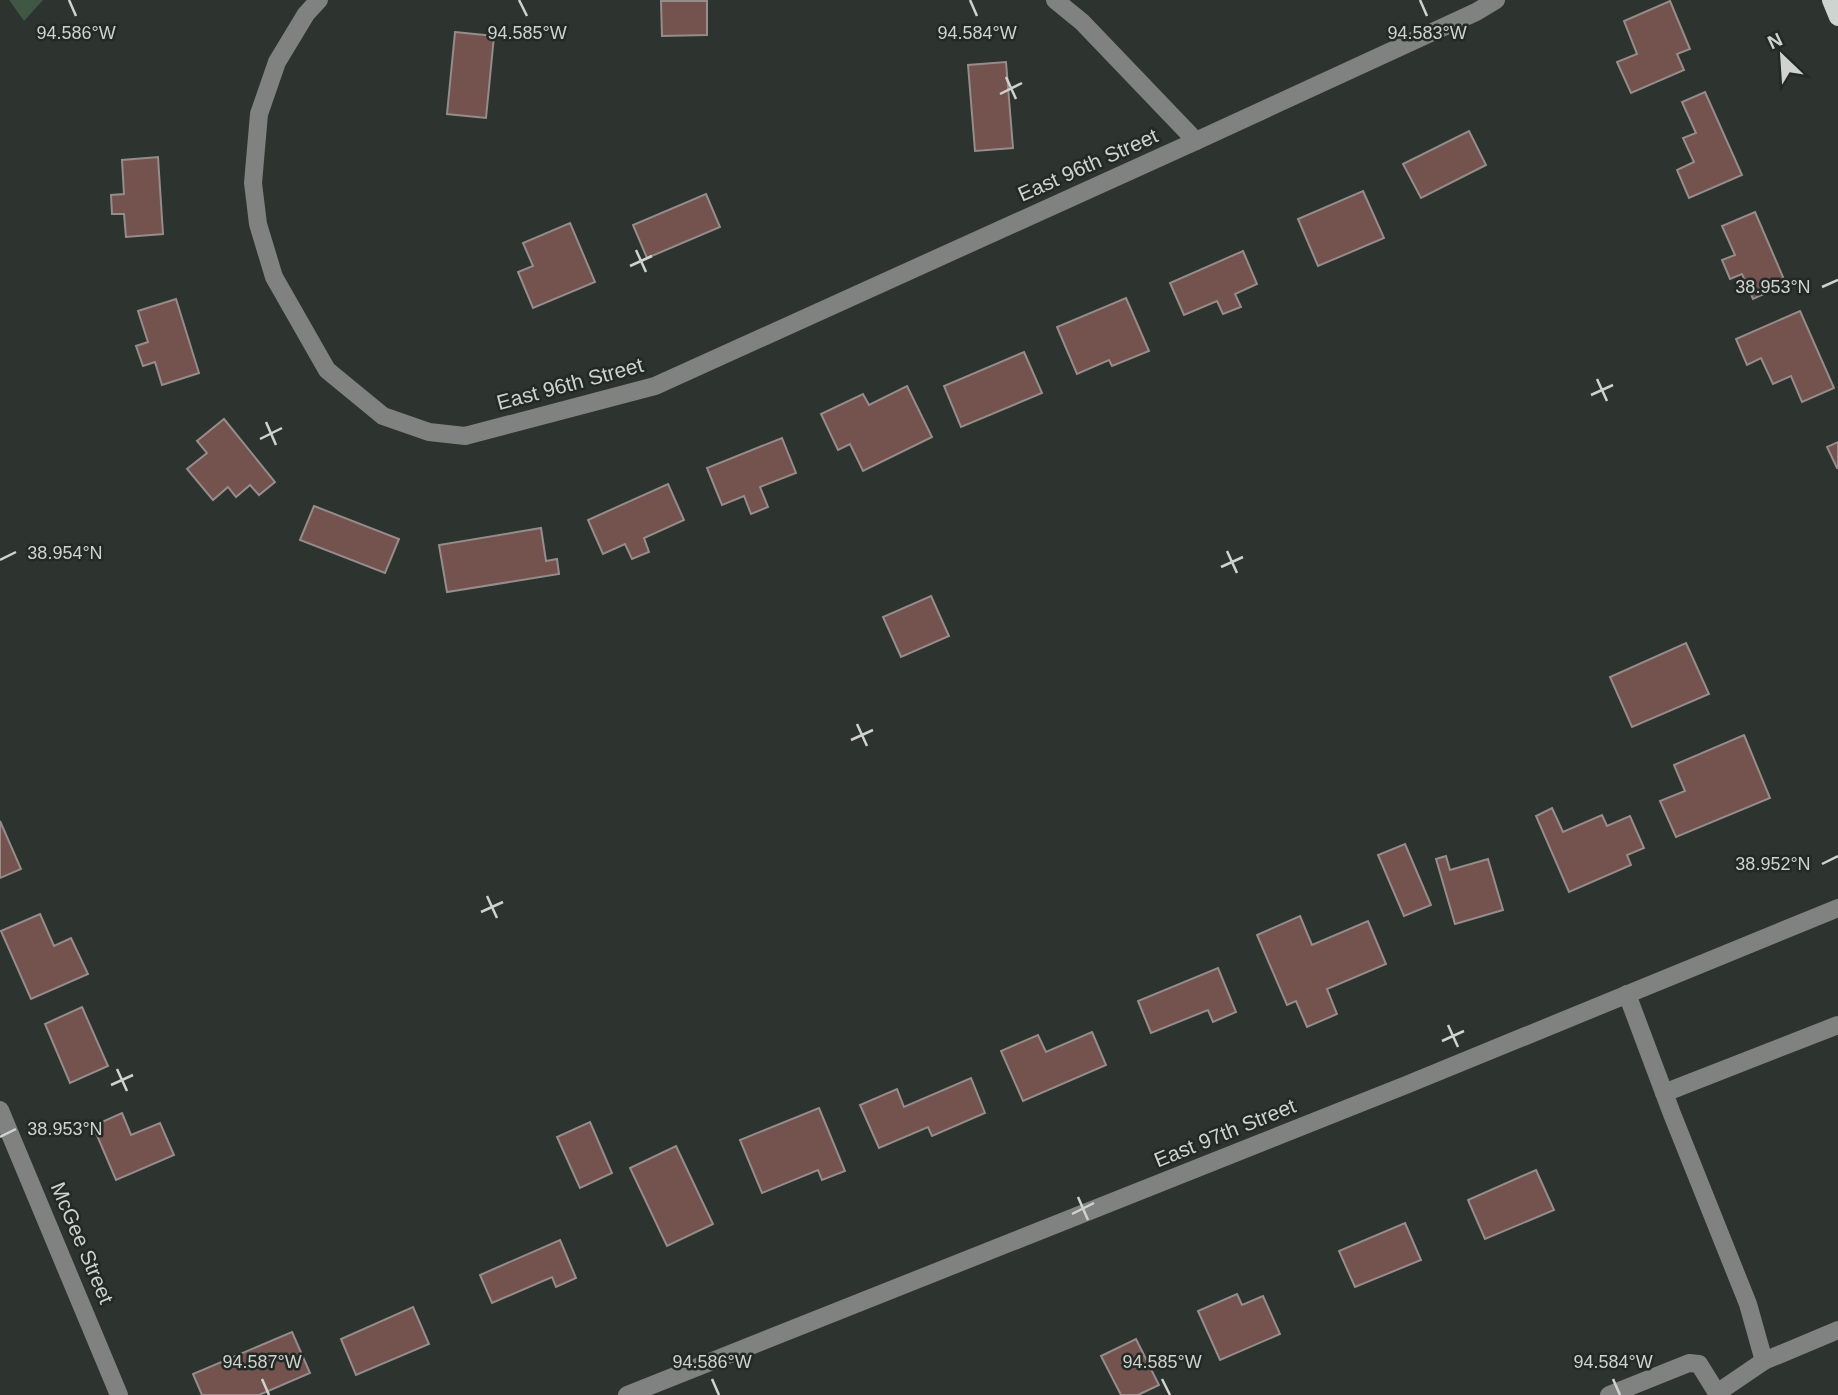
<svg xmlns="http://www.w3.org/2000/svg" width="1838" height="1395" font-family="Arial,sans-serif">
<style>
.green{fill:#3f5744}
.building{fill:#74524e;stroke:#958c8b;stroke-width:2}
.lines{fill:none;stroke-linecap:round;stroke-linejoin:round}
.minor{stroke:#7f8280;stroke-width:18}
.major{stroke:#ced4cf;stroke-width:18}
.ticks{fill:none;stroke:#cfd2cf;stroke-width:2.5}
.labels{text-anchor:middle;stroke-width:5;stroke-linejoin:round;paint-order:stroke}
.street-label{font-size:21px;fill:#cfd2cf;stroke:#232924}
.ticks-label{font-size:18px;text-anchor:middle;fill:#cfd2cf;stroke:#232924;stroke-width:5;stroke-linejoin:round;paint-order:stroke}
</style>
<rect width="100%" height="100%" fill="#2d332e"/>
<!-- green -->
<polygon class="green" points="9,0 43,0 24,21"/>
<!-- building -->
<g class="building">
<polygon points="661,1 707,1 707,35 662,36"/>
<polygon points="1670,1 1690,49 1677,54 1684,70 1631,93 1617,62 1637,54 1624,21"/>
<polygon points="455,32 494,36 486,118 447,114"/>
<polygon points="1006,62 1013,148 975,151 968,65"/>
<polygon points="1705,92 1742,175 1689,198 1677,170 1694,162 1683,138 1696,133 1682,102"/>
<polygon points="1469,131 1486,165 1421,198 1403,164"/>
<polygon points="158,157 163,234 126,237 124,214 112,214 111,195 124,194 122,160"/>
<polygon points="1363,191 1384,238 1318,266 1298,219"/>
<polygon points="706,194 720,227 647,258 633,225"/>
<polygon points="1755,212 1786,284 1753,299 1742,274 1730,279 1722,260 1735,255 1722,226"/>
<polygon points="570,223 595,282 533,308 518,272 533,266 523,243"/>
<polygon points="1243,251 1257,284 1235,294 1241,307 1223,314 1217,301 1184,315 1170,283"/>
<polygon points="1126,298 1149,351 1112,366 1109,360 1077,374 1057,327"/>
<polygon points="176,299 199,373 162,385 155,362 143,366 136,346 148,342 138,311"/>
<polygon points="1800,311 1834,388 1802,402 1791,376 1773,384 1761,358 1747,365 1736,339"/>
<polygon points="1024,352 1042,393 961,427 944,386"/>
<polygon points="907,386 932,437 863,471 850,444 838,450 821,414 863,394 869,405"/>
<polygon points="224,419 275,482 259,495 250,485 236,497 228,487 213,500 187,469 207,453 197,441"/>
<polygon points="782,438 796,473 760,487 768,507 751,514 744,496 722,505 707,468"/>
<polygon points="1838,442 1838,468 1837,468 1827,447"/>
<polygon points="668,484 684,520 644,538 649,552 632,559 625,544 603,554 588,520"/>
<polygon points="314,506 399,539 385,573 300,540"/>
<polygon points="541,528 546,561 557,559 559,574 447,592 439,545"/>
<polygon points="931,596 949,636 901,657 883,617"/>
<polygon points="1686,643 1709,694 1632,727 1610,677"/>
<polygon points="1744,735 1770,798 1676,837 1660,801 1685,791 1674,765"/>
<polygon points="1552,808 1563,832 1602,815 1607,826 1630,816 1644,848 1627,855 1631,865 1569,892 1536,816"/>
<polygon points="0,821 21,869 0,878"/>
<polygon points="1405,844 1431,905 1404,916 1378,855"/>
<polygon points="1446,856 1450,870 1488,859 1503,910 1455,924 1436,859"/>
<polygon points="40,914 54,946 71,938 88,974 31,999 1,931"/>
<polygon points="1300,916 1312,945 1368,921 1386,964 1327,989 1337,1014 1307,1027 1296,1001 1287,1005 1257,935"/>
<polygon points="1218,968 1236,1012 1213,1022 1208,1010 1151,1033 1138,1001"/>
<polygon points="82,1007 108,1066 70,1083 45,1024"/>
<polygon points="1092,1032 1106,1065 1023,1101 1001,1051 1038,1035 1046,1052"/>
<polygon points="971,1078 985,1113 932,1136 928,1127 879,1148 860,1105 897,1089 904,1107"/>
<polygon points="819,1108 845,1171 822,1180 818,1170 762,1193 740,1140"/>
<polygon points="122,1113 131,1135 160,1123 174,1155 116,1180 93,1126"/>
<polygon points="590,1122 612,1173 580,1188 557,1137"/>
<polygon points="676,1146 713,1224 667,1246 630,1168"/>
<polygon points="1536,1170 1554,1210 1485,1239 1468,1200"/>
<polygon points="1405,1223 1421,1260 1355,1287 1339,1251"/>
<polygon points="560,1240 576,1278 556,1287 552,1277 492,1303 480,1275"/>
<polygon points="1237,1294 1242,1305 1263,1296 1280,1334 1220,1360 1198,1311"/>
<polygon points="413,1307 429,1344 356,1375 341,1339"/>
<polygon points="292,1332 310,1373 259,1395 202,1395 193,1374"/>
<polygon points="1136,1339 1159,1385 1138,1395 1121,1395 1101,1356"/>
</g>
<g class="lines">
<!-- minor -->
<g class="minor">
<polyline points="319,0 306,14 277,62 259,114 253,183 258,224 274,277 327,370 383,416 429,432 465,436 655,386 1196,141 1082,22 1055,0"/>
<polyline points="1196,141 1476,12 1496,0"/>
<polyline points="1627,994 1672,1114 1748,1304 1764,1361"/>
<polyline points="1664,1093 1838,1025"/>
<polyline points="0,1110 119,1395"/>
<polyline points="627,1395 1406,1085 1838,908"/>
<polyline points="1609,1395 1689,1363 1699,1364 1717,1393"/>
<polyline points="1717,1395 1717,1393 1764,1361 1838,1330"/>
</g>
<!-- major -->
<polyline class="major" points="1831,0 1838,17"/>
</g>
<!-- ticks -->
<path class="ticks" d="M69,0L76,16M519,0L527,16M970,0L977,16M1420,0L1427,16M1006,77L1016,99M1000,94L1022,83M636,250L646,272M630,266L652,256M1822,287L1838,280M1597,379L1607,401M1591,395L1613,385M266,422L276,445M260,439L282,428M1227,551L1237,573M0,560L16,552M1221,567L1243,557M857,724L867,746M851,740L873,730M1822,864L1838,856M487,896L497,918M481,912L503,902M1448,1025L1458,1047M1442,1041L1464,1031M117,1069L127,1091M111,1085L133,1075M0,1137L16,1129M1078,1197L1088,1220M1072,1214L1094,1203M262,1379L269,1395M712,1379L719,1395M1162,1379L1170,1395M1613,1379L1620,1395"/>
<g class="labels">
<!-- street labels -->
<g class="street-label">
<text transform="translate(1088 165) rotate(-24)" y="7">East 96th Street</text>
<text transform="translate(570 384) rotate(-15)" y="7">East 96th Street</text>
<text transform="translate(1225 1133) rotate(-22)" y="7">East 97th Street</text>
<text transform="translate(82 1243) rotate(67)" y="7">McGee Street</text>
</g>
</g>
<g class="ticks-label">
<text x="76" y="39">94.586°W</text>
<text x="527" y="39">94.585°W</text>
<text x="977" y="39">94.584°W</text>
<text x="1427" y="39">94.583°W</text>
<text x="1773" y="293">38.953°N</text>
<text x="65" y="559">38.954°N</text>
<text x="1773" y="870">38.952°N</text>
<text x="65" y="1135">38.953°N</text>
<text x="262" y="1368">94.587°W</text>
<text x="712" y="1368">94.586°W</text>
<text x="1162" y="1368">94.585°W</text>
<text x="1613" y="1368">94.584°W</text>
</g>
<!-- north arrow -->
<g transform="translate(1782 56) rotate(335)" stroke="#232924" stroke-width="5" paint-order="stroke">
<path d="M0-5L12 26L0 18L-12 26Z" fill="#cfd2cf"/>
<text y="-10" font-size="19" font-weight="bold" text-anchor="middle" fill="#cfd2cf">N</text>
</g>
</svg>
